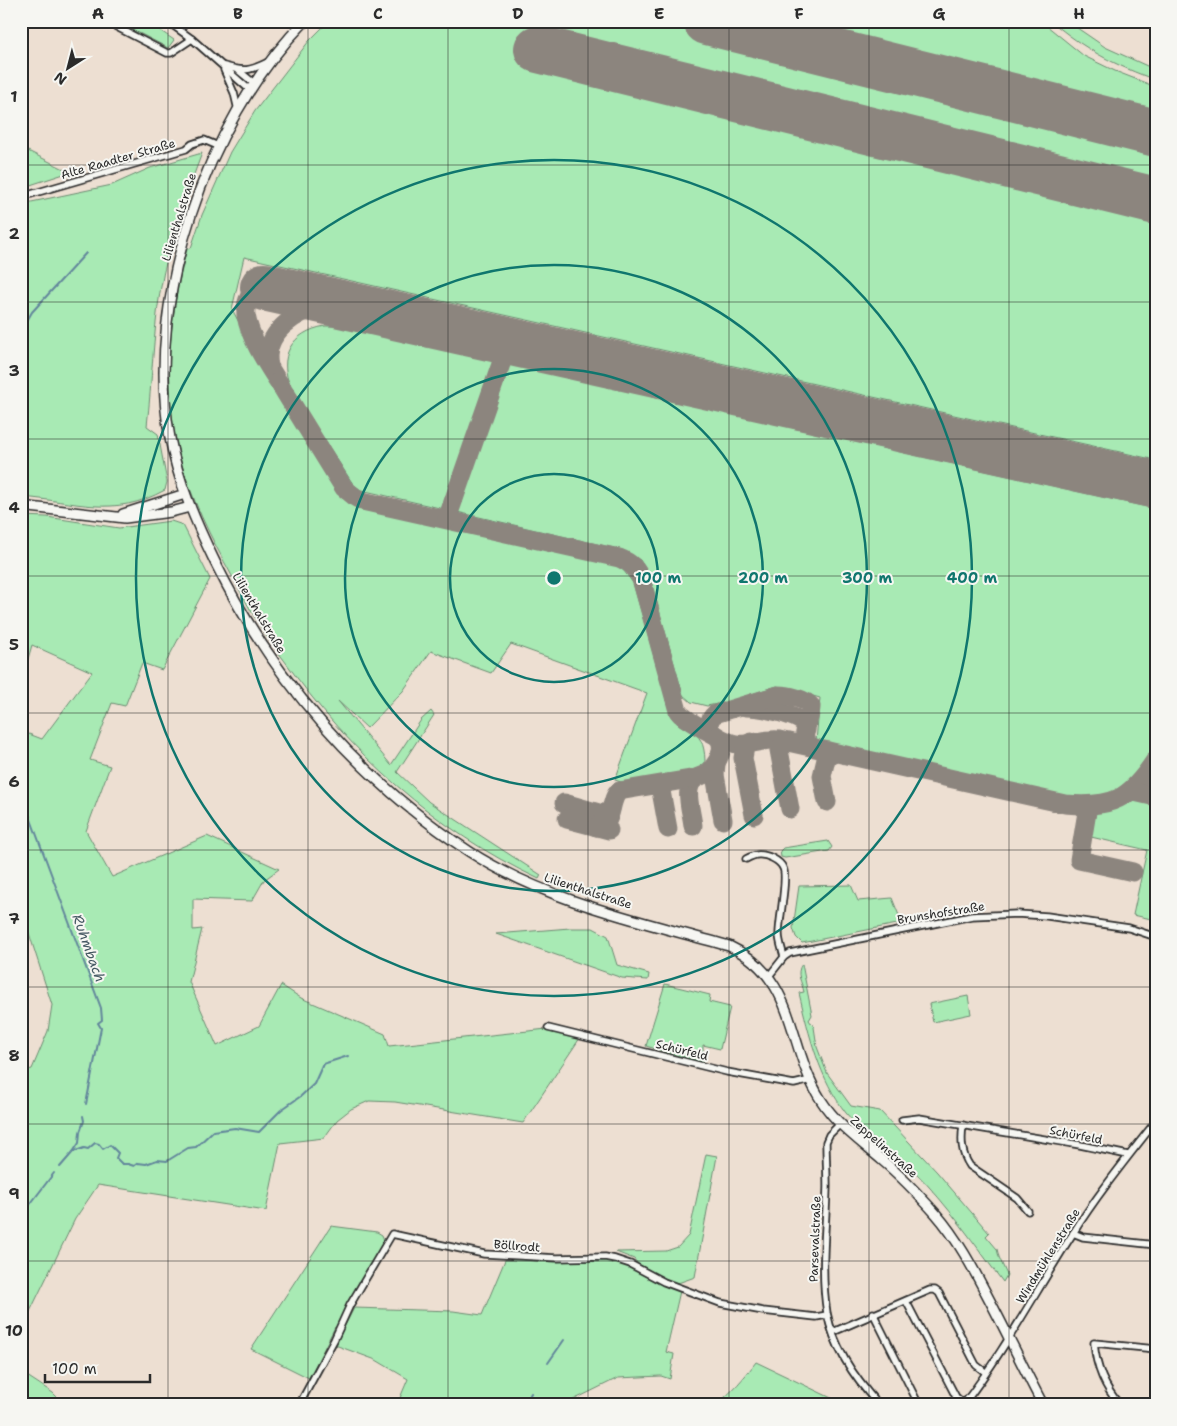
<svg xmlns="http://www.w3.org/2000/svg" width="1177" height="1426" font-family="'Shantell Sans',sans-serif">
<style>
.green{fill:#a8eab4;stroke:#6a8a70}
.lines{fill:none;stroke-linecap:round;stroke-linejoin:round}
.stream{stroke:#62869b;stroke-width:2}
.taxiway{stroke:#8c857e;stroke-width:19}
.runway{stroke:#8c857e;stroke-width:48}
.street-casing{stroke:#2b2b2b;stroke-width:9}
.secondary-casing{stroke:#2b2b2b;stroke-width:12}
.street{stroke:#f6f6f2;stroke-width:5.5}
.secondary{stroke:#f6f6f2;stroke-width:9}
.grid{fill:none;stroke:#2b2b2b;stroke-width:1;stroke-opacity:0.55}
.ring{fill:none;stroke:#0f766e;stroke-width:2.5}
.labels{text-anchor:middle;stroke-width:4;stroke-linejoin:round;paint-order:stroke}
.street-label{font-size:12px;fill:#2b2b2b;stroke:#f6f6f2}
.water-label{font-size:14px;font-style:italic;fill:#465963;stroke:#f6f6f2}
.centre{fill:#0f766e;stroke:#f6f6f2;stroke-width:2.5}
.ring-label{font-size:15px;text-anchor:middle;font-weight:bold;fill:#0f766e;stroke:#f6f6f2;stroke-width:4;stroke-linejoin:round;paint-order:stroke}
.neatline{fill:none;stroke:#2b2b2b;stroke-width:2}
.grid-label{font-size:16px;text-anchor:middle;font-weight:bold;fill:#2b2b2b}
</style>
<rect width="100%" height="100%" fill="#eddfd2"/>
<filter id="ink" filterUnits="userSpaceOnUse"><feTurbulence type="fractalNoise" baseFrequency=".02" numOctaves="2"/><feDisplacementMap in="SourceGraphic" scale="10" xChannelSelector="R" yChannelSelector="G"/><feConvolveMatrix kernelMatrix="1 2 1 2 8 2 1 2 1" color-interpolation-filters="sRGB"/></filter>
<g filter="url(#ink)">
<!-- green -->
<g class="green">
<polygon points="111,21 146,21 174,40 168,48 141,34"/>
<path d="M329,21H1041L1084,56L1115,71L1156,87V460L244,257L232,309L273,389L339,494L353,506L614,564L624,571L633,583L671,716C683,736 704,723 705,761L698,770L624,783L615,780L647,693L511,644L491,673L431,651L403,691L367,728L338,701L391,765L421,720L431,711L434,715L397,772L429,802L541,875L539,879C436,831 349,752 284,660C275,648 266,637 259,624C249,609 241,592 232,576C211,538 190,497 179,454C162,387 169,315 187,249L191,248L202,215L230,152L255,111L309,41Z"/>
<path d="M1051,21H1067L1105,47L1156,70V80C1116,66 1084,49 1051,21Z"/>
<polygon points="22,148 70,172 21,188"/>
<path d="M202,153C185,198 168,244 160,292C153,336 152,381 147,426L158,434L167,482L165,490C113,519 76,501 21,497V278L24,276L21,275L22,204L112,185L150,168Z"/>
<path d="M325,326H337L1156,509V744C1146,759 1129,786 1113,793C1098,800 1082,798 1067,797L816,741L820,698L777,686L727,702L707,706L691,702L683,695L649,575L640,560L623,550L361,490L353,484L291,388C277,357 291,332 325,326Z"/>
<polygon points="21,516 47,517 119,528 171,521 183,525 210,579 162,670 142,663 125,706 112,703 90,760 110,766 86,831 112,877 207,836 279,869 264,880 252,901 193,899 193,930 202,929 189,982 217,1046 259,1026 281,985 301,998 385,1034 389,1046 547,1029 580,1038 523,1123 395,1102 369,1101 351,1109 337,1120 324,1138 280,1143 266,1211 98,1185 75,1219 21,1330 21,1072 32,1069 48,1031 52,1005 27,927 21,898 21,731 42,739 92,672 32,645 21,683"/>
<polygon points="1137,799 1156,804 1156,920 1133,915 1147,850 1091,837 1095,815 1100,810"/>
<polygon points="828,841 832,847 829,851 785,858 781,857 780,851 783,848"/>
<polygon points="851,885 858,901 892,898 902,923 802,943 796,937 793,928 799,886"/>
<polygon points="570,928 593,928 608,936 617,965 649,974 648,980 622,978 496,934"/>
<path d="M802,964L812,1015L809,1020L814,1027L817,1047L827,1073L851,1106L880,1111L937,1172L989,1233L986,1236L997,1249L999,1257L1007,1275L1003,1282C975,1245 948,1205 915,1172C893,1152 864,1136 846,1113C819,1078 809,1035 799,993L804,992C802,982 795,974 802,964Z"/>
<polygon points="665,984 710,995 709,1002 730,1007 720,1049 703,1045 703,1063 646,1046"/>
<polygon points="968,996 971,1014 933,1022 929,1004"/>
<polygon points="706,1154 717,1156 695,1277 675,1284 638,1264 634,1259 616,1252 666,1251 678,1247 689,1235"/>
<polygon points="331,1226 377,1232 382,1235 384,1240 343,1314 338,1327 335,1327 309,1378 251,1349"/>
<path d="M505,1260H607C633,1265 655,1282 680,1291L666,1352L674,1354L670,1379L661,1376L618,1378L563,1405H397L408,1379L376,1360L335,1345L354,1308L453,1311L482,1315Z"/>
<path d="M756,1362L846,1405H716C732,1392 744,1378 756,1362Z"/>
<polygon points="21,1372 53,1393 65,1405 21,1405"/>
</g>
<g class="lines">
<!-- stream -->
<g class="stream">
<polyline points="21,331 32,312 86,253"/>
<polyline points="21,806 30,817 101,1008 102,1020 98,1023 101,1028 86,1104"/>
<polyline points="73,1152 84,1148 88,1149 95,1143 99,1144 103,1149 110,1145 118,1153 116,1158 122,1164 128,1164 134,1166 138,1163 146,1164 157,1160 167,1161 188,1148 196,1147 213,1131 235,1128 259,1132 281,1110 301,1096 314,1084 323,1064 348,1056"/>
<polyline points="60,1167 73,1152 79,1143 80,1132 84,1121 83,1116"/>
<polyline points="21,1214 25,1211 54,1173"/>
<polyline points="548,1363 564,1340"/>
<polyline points="525,1405 531,1393"/>
</g>
<!-- taxiway -->
<g class="taxiway">
<path d="M264,287C250,287 245,303 246,315C250,341 272,371 286,394C305,425 325,457 344,488L355,497L362,501L619,558C631,562 638,570 642,582L678,711C682,719 726,742 736,744C750,746 765,738 779,740L1065,804C1113,808 1129,800 1156,759"/>
<path d="M269,366C262,334 296,310 324,307C339,305 353,308 367,310"/>
<polyline points="447,519 509,341"/>
<path d="M746,707C760,707 795,714 805,724L806,730"/>
<path d="M714,734C707,727 708,720 715,714L778,695C788,695 805,699 811,706C812,719 795,739 813,747"/>
<polyline points="751,742 745,747 743,758 754,815"/>
<polyline points="790,742 784,743 779,750 790,809"/>
<polyline points="716,764 715,775 723,820"/>
<polyline points="667,783 663,786 661,791 668,829"/>
<polyline points="1125,795 1134,792 1156,797"/>
<polyline points="827,802 822,776 828,751"/>
<polyline points="564,803 602,814 606,814 611,808"/>
<polyline points="1088,806 1079,860 1133,872"/>
<polyline points="567,819 609,830"/>
<path d="M693,826C692,812 682,787 696,778"/>
<path d="M596,827C615,826 608,801 619,791L696,778L708,773C717,763 728,748 717,736"/>
</g>
<!-- runway -->
<g class="runway">
<polyline points="707,21 1156,133"/>
<polyline points="538,49 1156,201"/>
<polyline points="264,287 1156,485"/>
</g>
<defs>
<g id="street">
<polyline points="105,21 167,53 171,53 192,39"/>
<polyline points="167,21 192,39 251,91"/>
<path d="M224,66C244,72 250,71 268,62"/>
<polyline points="224,70 234,93 238,110"/>
<polyline points="239,71 255,84"/>
<polyline points="21,197 186,149 192,144 204,140 218,146"/>
<path d="M746,859C755,854 762,853 772,858C776,860 781,863 783,868C788,877 779,919 779,934C779,941 782,949 784,957"/>
<polyline points="769,976 784,957 790,953 972,916 1017,914 1047,916 1129,928 1156,937"/>
<polyline points="1156,1025 1156,1033"/>
<polyline points="548,1028 727,1072 794,1084 811,1080"/>
<polyline points="902,1120 919,1118 1080,1145 1128,1155"/>
<path d="M840,1124L829,1135L826,1142C826,1157 827,1172 827,1187C826,1229 820,1271 827,1313C834,1348 855,1379 879,1405"/>
<path d="M963,1125C961,1140 961,1153 970,1166L1017,1198L1028,1211"/>
<polyline points="1073,1233 1083,1237 1156,1245"/>
<polyline points="906,1301 956,1397 964,1404"/>
<polyline points="873,1313 919,1405"/>
<polyline points="833,1332 930,1290 935,1290 939,1293 976,1365 985,1372"/>
<polyline points="299,1405 334,1340 350,1305 392,1234 484,1254 557,1258 605,1257 615,1259 630,1264 664,1282 720,1303 763,1311 816,1317 827,1315"/>
<path d="M963,1405C1004,1352 1036,1291 1072,1235C1097,1195 1127,1158 1156,1121"/>
<path d="M1120,1405C1104,1387 1096,1366 1094,1343L1156,1349"/>
</g>
<g id="secondary">
<path d="M305,21C253,74 214,144 191,215C168,285 156,365 170,438C178,482 196,523 215,562C273,680 360,780 470,852C548,902 641,921 729,946C798,978 786,1045 821,1100C837,1125 860,1141 882,1160C902,1177 919,1195 936,1214C957,1238 973,1268 988,1297C1007,1333 1024,1369 1043,1405"/>
<polyline points="21,506 125,518 171,512 190,507"/>
<polyline points="123,514 185,494"/>
</g>
</defs>
<!-- street casing -->
<use href="#street" class="street-casing"/>
<!-- secondary casing -->
<use href="#secondary" class="secondary-casing"/>
<!-- street -->
<use href="#street" class="street"/>
<!-- secondary -->
<use href="#secondary" class="secondary"/>
</g>
</g>
<!-- grid -->
<path class="grid" d="M168,21V1405M308,21V1405M448,21V1405M588,21V1405M729,21V1405M869,21V1405M1009,21V1405M21,165H1156M21,302H1156M21,439H1156M21,576H1156M21,713H1156M21,850H1156M21,987H1156M21,1124H1156M21,1261H1156"/>
<!-- distance rings -->
<g class="ring">
<circle cx="554" cy="578" r="104"/>
<circle cx="554" cy="578" r="209"/>
<circle cx="554" cy="578" r="313"/>
<circle cx="554" cy="578" r="418"/>
</g>
<g class="labels">
<!-- street labels -->
<g class="street-label">
<text transform="translate(118 159) rotate(-16)" y="4">Alte Raadter Straße</text>
<text transform="translate(179 217) rotate(-73)" y="4">Lilienthalstraße</text>
<text transform="translate(259 613) rotate(59)" y="4">Lilienthalstraße</text>
<text transform="translate(588 891) rotate(18)" y="4">Lilienthalstraße</text>
<text transform="translate(941 913) rotate(-9)" y="4">Brunshofstraße</text>
<text transform="translate(682 1050) rotate(14)" y="4">Schürfeld</text>
<text transform="translate(1076 1135) rotate(11)" y="4">Schürfeld</text>
<text transform="translate(884 1147) rotate(42)" y="4">Zeppelinstraße</text>
<text transform="translate(815 1239) rotate(-88)" y="4">Parsevalstraße</text>
<text transform="translate(517 1246) rotate(4)" y="4">Böllrodt</text>
<text transform="translate(1048 1256) rotate(-58)" y="4">Windmühlenstraße</text>
</g>
<!-- water labels -->
<g class="water-label">
<text transform="translate(89 948) rotate(70)" y="5">Ruhmbach</text>
</g>
</g>
<circle cx="554" cy="578" r="8" class="centre"/>
<g class="ring-label">
<text x="658" y="583">100 m</text>
<text x="763" y="583">200 m</text>
<text x="867" y="583">300 m</text>
<text x="972" y="583">400 m</text>
</g>
<!-- margin -->
<rect width="1177" height="1426" fill="none" stroke="#f6f6f2" stroke-width="55"/>
<!-- north arrow -->
<g transform="translate(68 68) rotate(216)" stroke="#f6f6f2" stroke-width="4" paint-order="stroke">
<path d="M0-4L9 19L0 12L-9 19Z" fill="#2b2b2b"/>
<text y="-8" font-size="14" font-weight="bold" text-anchor="middle" fill="#2b2b2b">N</text>
</g>
<!-- scale -->
<path d="M45 1374v8h105v-8" fill="none" stroke="#2b2b2b" stroke-width="2.5"/>
<text x="52" y="1374" font-size="15" fill="#2b2b2b" stroke="#f6f6f2" stroke-width="4" paint-order="stroke">100 m</text>
<rect x="28" y="28" width="1122" height="1370" class="neatline"/>
<g class="grid-label">
<text x="98" y="19">A</text>
<text x="238" y="19">B</text>
<text x="378" y="19">C</text>
<text x="518" y="19">D</text>
<text x="659" y="19">E</text>
<text x="799" y="19">F</text>
<text x="939" y="19">G</text>
<text x="1079" y="19">H</text>
<text x="14" y="102">1</text>
<text x="14" y="239">2</text>
<text x="14" y="376">3</text>
<text x="14" y="513">4</text>
<text x="14" y="650">5</text>
<text x="14" y="787">6</text>
<text x="14" y="924">7</text>
<text x="14" y="1061">8</text>
<text x="14" y="1199">9</text>
<text x="14" y="1336">10</text>
</g>
</svg>
